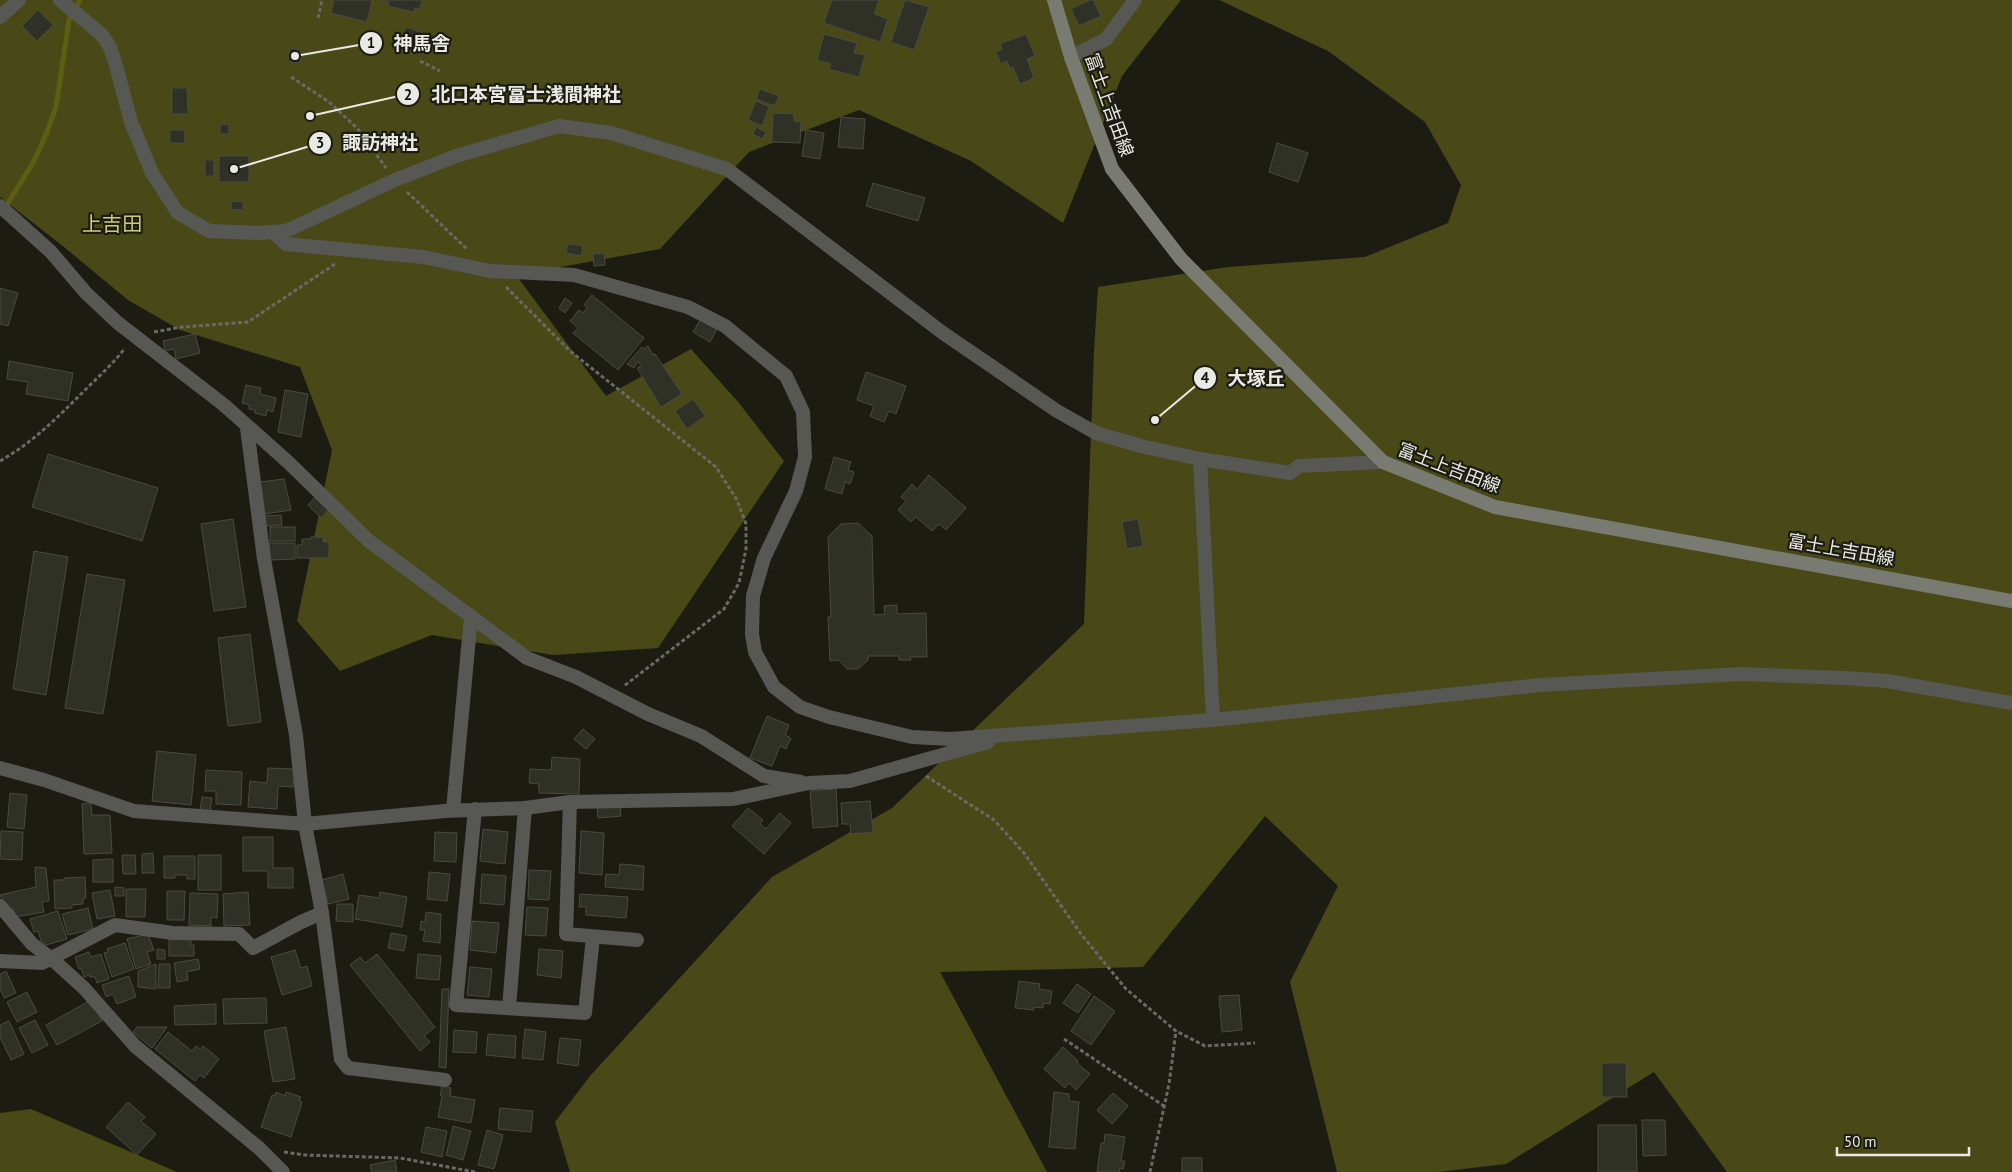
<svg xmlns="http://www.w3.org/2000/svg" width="2012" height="1172" font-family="'PT Sans','Noto Sans JP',sans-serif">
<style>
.forest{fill:#484917}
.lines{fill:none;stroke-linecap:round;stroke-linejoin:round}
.stream{stroke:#5e5e13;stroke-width:5}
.building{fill:#2f3026;stroke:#4a4b40}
.path{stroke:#6a6a62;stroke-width:3;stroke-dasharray:4 2.5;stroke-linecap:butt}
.minor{stroke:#575853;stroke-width:14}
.tertiary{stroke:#575853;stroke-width:14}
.secondary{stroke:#797a72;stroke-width:14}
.labels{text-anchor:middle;stroke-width:4.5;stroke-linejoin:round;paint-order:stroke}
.street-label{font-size:18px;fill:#eaeae4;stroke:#1c1c13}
.quarter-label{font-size:20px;fill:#cacc7e;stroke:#1c1c13}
.leader{fill:none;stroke:#eaeae4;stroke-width:2}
.callout-dot{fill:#eaeae4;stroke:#1c1c13;stroke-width:2}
.mark-label{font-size:15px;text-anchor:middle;font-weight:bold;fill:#111}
.callout-label{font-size:19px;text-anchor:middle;font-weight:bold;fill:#eaeae4;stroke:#1c1c13;stroke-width:4.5;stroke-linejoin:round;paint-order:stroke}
</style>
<rect width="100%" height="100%" fill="#1c1c13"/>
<!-- forest -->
<g class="forest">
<polygon points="0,0 1181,0 1122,76 1063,223 971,161 859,110 749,152 660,249 516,275 606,396 691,349 739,403 784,461 658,648 553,655 432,635 340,671 297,621 332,450 300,367 180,330 128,300 64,247 0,197"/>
<polygon points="1219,0 2012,0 2012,1172 1727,1172 1654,1072 1506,1164 1438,1172 1337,1172 1290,982 1338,886 1265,816 1143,967 940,972 1047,1172 570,1172 555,1122 590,1076 772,877 892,808 1084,624 1094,351 1098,287 1228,267 1365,257 1448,223 1461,185 1425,122 1328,51"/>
<polygon points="31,1109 177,1172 0,1172 0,1113"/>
</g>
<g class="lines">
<!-- stream -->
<polyline class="stream" points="5,208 34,161 47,132 56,107 69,20 80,0"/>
</g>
<!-- building -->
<g class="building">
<polygon points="334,0 372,0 367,22 331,13"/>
<polygon points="380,0 422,0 420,9 415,8 414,12 388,6 389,2"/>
<polygon points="832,0 879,0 874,14 888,19 880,42 824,23"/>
<polygon points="905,0 929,7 914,50 891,42"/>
<polygon points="1090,0 1093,0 1101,16 1079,26 1071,9"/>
<polygon points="38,10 53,25 37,41 22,26"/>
<polygon points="406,27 421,32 414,50 399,45"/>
<polygon points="824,34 857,43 854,53 865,55 859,77 829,69 831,64 817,60"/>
<polygon points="1026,34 1035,56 1027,59 1034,78 1020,84 1013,67 1010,69 1007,61 1001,64 996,52 1002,49 1000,44"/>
<polygon points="290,48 301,50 300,63 288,61"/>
<polygon points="478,84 489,89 485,97 474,92"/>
<polygon points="172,88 187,88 188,114 172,114"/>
<polygon points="760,89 779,96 775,106 756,99"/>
<polygon points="756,101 769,107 762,126 748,120"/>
<polygon points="773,113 794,114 794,121 801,122 800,143 772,142"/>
<polygon points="841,117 865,119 863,149 838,147"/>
<polygon points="229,124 229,134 220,134 220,125"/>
<polygon points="756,127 766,132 762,139 753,134"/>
<rect x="170" y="130" width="15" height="13"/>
<polygon points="806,130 824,133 820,159 802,156"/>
<polygon points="1277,143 1308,153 1298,182 1269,172"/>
<rect x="219" y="156" width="30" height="26"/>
<rect x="205" y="160" width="9" height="16"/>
<polygon points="873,183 925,198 918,221 866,206"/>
<polygon points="231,201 243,202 243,210 231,209"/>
<polygon points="568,244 583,246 581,256 566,253"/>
<polygon points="604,253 605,265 594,266 593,254"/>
<polygon points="0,288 18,293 8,326 0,324"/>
<polygon points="592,295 644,338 618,370 573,333 578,328 570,321 579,310 583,313 587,308 584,305"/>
<polygon points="565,298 572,303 565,313 559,308"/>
<polygon points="702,317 718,327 710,342 693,332"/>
<polygon points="195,334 200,353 176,359 174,349 165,351 163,341"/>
<polygon points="648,346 653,355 655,354 682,394 661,407 637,368 641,366 638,361 634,368 627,364 642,347 644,349"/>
<polygon points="9,361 73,373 68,401 26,394 28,382 7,379"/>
<polygon points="866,372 906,386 896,414 889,411 884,422 870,416 874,406 857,400"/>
<polygon points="246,385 261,388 260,394 276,398 273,412 267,410 266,416 255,413 255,410 249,409 249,405 242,403"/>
<polygon points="285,390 308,394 301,437 278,432"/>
<polygon points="693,399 705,416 687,429 675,411"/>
<polygon points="48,454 158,488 142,541 32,507"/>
<polygon points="834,457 851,462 848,470 854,472 850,484 845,482 842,494 825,489"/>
<polygon points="929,475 966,508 946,530 939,524 932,531 916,517 911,522 898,510 906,501 901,497 912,484 917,489"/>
<polygon points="284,479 291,510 265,514 260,482"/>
<polygon points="316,496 329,509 321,518 308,505"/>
<polygon points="281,515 282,525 266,526 265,516"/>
<polygon points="233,519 246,607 214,611 201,524"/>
<polygon points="1138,519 1143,546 1127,549 1122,522"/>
<polygon points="858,523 872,536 874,615 885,614 884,606 897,605 897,614 926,613 927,657 910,657 911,660 899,660 899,656 868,656 868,660 858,669 847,669 839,660 830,661 828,617 831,617 828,537 841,524"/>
<rect x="270" y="527" width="25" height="14"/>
<polygon points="311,537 323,537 323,542 329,542 329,558 297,558 297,545 302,545 302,539 311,539"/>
<polygon points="269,543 295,543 295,559 270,560"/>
<polygon points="34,551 68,557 46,695 13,689"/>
<polygon points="87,574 125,580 103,714 65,708"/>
<polygon points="250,634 261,722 228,726 218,638"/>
<polygon points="767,716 789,725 785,735 791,738 786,749 780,746 772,766 750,758"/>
<polygon points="583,729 595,739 586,749 574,739"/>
<polygon points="157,751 196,755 191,805 152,801"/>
<polygon points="552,757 580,759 579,794 539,793 539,784 529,783 530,769 551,770"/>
<polygon points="268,768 294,769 293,787 278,786 277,809 248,807 250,781 267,783"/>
<polygon points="206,770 242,772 241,805 216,804 216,791 205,791"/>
<polygon points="836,789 838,826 813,828 810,791"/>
<polygon points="10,793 27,795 24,829 7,827"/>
<polygon points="202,797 212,798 210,812 200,811"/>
<polygon points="870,801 873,832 851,834 850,824 842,824 841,803"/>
<polygon points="91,803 92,815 110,815 112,853 84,854 82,804"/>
<polygon points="620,805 621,816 598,818 597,806"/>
<polygon points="748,808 763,820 760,824 766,829 780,813 791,823 764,854 732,826"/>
<polygon points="483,829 508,832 505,864 480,861"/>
<polygon points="1,831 23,832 22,860 0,859"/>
<polygon points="581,831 604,833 602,875 579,873"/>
<polygon points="435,832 457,833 456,862 434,861"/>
<polygon points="243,837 273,837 273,868 293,868 293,888 268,888 268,871 243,871"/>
<polygon points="153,853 154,873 142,873 142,854"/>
<polygon points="122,855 135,855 136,874 123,874"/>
<rect x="198" y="855" width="23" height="35"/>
<polygon points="164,856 195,856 195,879 187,879 187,875 175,875 175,878 164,878"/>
<polygon points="113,859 113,882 93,882 93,860"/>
<polygon points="620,864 644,866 643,890 605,887 606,874 619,875"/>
<polygon points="35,867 46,868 49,901 42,902 44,912 15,917 13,908 8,909 0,895 36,887"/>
<polygon points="529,870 551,871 549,900 528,899"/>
<polygon points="429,872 450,874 447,901 427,899"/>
<polygon points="343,874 349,899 328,904 322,880"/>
<polygon points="482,874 506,876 504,905 480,903"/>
<polygon points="85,877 86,898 83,898 83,904 72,905 72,908 55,909 54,880 64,880 64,878"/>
<polygon points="115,887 124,888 124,896 115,896"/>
<polygon points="126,889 146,889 145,917 126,917"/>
<polygon points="110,890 115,916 97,919 92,893"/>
<polygon points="167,891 185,891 184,920 167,920"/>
<polygon points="248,892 250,925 224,926 223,894"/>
<polygon points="380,892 407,897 402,927 355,919 359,895 379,898"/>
<polygon points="190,893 218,894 217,918 211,917 211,926 189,925"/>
<polygon points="580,894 628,897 626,918 586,915 586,907 579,907"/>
<polygon points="337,904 353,904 353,922 336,921"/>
<polygon points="527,907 548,908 546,936 525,935"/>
<polygon points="88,908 93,929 68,935 62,914"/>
<polygon points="58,911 67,939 46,945 41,941 38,931 34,932 30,919"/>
<polygon points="426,912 441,914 440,943 423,941 425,930 420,930 421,921 425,922"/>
<polygon points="472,921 499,923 496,953 470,950"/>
<polygon points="391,933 407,936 404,951 388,948"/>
<polygon points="148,934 154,950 147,952 151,964 136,969 127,939"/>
<polygon points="169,939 191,939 191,945 194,945 194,956 169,956"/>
<polygon points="125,943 134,969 112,977 104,953 108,952 107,949"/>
<polygon points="157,949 165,950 165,959 157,959"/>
<polygon points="539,949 563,951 561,978 537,975"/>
<polygon points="295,950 301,968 307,966 312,986 282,995 271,957"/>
<polygon points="89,952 91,957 101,954 109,979 97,983 95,977 90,977 89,975 84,977 81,968 79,969 75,957"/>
<polygon points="377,954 435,1027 424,1036 430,1042 420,1051 350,965 360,957 365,963"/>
<polygon points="418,954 441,956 439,980 416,978"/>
<polygon points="198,959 200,969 187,972 188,980 177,982 174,963"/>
<polygon points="156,964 156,989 138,987 138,971"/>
<polygon points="159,964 170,964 170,988 158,988"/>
<polygon points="470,967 492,969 489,997 467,995"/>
<polygon points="6,971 16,993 4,998 0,988 0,974"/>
<polygon points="129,976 136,997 117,1004 113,994 106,997 102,985"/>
<polygon points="1019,981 1040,984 1039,989 1052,991 1050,1004 1044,1003 1043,1008 1034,1007 1034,1010 1015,1008"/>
<polygon points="1077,984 1091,994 1078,1013 1063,1003"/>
<polygon points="442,989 449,989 446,1068 439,1067"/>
<polygon points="27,992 37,1012 17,1022 7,1002"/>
<polygon points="1239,995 1242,1030 1222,1032 1219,996"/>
<polygon points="1094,996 1115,1011 1091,1045 1071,1031"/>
<polygon points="266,998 267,1023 224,1024 223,999"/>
<polygon points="91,1000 102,1021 57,1045 46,1025"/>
<polygon points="216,1004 216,1024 175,1025 174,1006"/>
<polygon points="35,1020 48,1045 32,1053 19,1028"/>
<polygon points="9,1021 24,1054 11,1060 0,1037 0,1025"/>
<polygon points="137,1027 167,1027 152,1048 133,1032"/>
<polygon points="286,1027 295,1079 273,1082 264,1031"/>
<polygon points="525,1029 546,1032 543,1060 522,1058"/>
<polygon points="454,1030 477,1032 476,1053 453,1052"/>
<polygon points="168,1032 192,1051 196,1046 200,1049 203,1046 219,1059 204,1078 200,1075 195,1081 155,1049"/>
<polygon points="488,1034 516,1036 515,1058 486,1055"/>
<polygon points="560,1038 581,1040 578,1066 557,1063"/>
<polygon points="1063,1047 1078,1061 1077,1063 1090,1074 1076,1090 1069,1083 1065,1088 1044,1069"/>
<polygon points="1602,1063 1626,1063 1627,1097 1602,1097"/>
<polygon points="442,1086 451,1088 450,1096 475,1100 471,1123 438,1117 442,1096 440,1095"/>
<polygon points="276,1092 285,1096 286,1092 301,1097 299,1101 302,1102 291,1137 261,1127 272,1095 275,1096"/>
<polygon points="1054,1092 1069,1094 1069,1101 1079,1102 1075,1149 1049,1147"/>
<polygon points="1113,1093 1128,1106 1112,1124 1097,1110"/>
<polygon points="128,1102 145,1117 141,1121 156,1134 137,1155 106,1127"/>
<polygon points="500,1108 533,1111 531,1132 498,1129"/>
<polygon points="1642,1120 1665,1120 1666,1155 1643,1156"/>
<polygon points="1598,1125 1636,1125 1637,1172 1598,1172"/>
<polygon points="453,1126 471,1131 463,1160 446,1155"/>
<polygon points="426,1127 447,1131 442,1157 421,1152"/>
<polygon points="487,1130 503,1135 494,1169 478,1165"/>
<polygon points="1105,1134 1125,1137 1121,1161 1125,1161 1123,1169 1120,1168 1119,1172 1097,1172 1101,1143 1104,1143"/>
<rect x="1182" y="1158" width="20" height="14"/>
<polygon points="395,1160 397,1172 372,1172 370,1165"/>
</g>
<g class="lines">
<!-- path -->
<g class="path">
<polyline points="318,18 322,0"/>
<polyline points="420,61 440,71"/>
<polyline points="291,77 329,102 357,128 386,168"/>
<polyline points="407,192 467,249"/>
<polyline points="506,287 570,351 716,467 737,500 746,524 746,549 739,583 724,609 624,686"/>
<polyline points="154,332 182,327 248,322 335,264"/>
<path d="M0,461C32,443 57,418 83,392C97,378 113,364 125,348"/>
<polyline points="926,776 994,820 1024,853 1081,934 1126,989 1176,1031 1205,1046 1255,1043"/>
<polyline points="1064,1039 1164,1106"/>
<polyline points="284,1152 305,1155 400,1158 475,1172"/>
<polyline points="1150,1172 1169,1084 1176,1031"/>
</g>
<!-- minor -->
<g class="minor">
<polyline points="60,0 101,34 110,47 115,62 131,122 152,173 178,213 209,231 259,233 286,231 395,180 456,156 559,126 611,133 727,169 943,333 1057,411 1096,433 1141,446 1200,459 1213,720"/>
<polyline points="0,17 19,0"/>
<polyline points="0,206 51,252 86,293 118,323 224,405 288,462 369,541 527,658 576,677 648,714 701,736 764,776 801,782"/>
<polyline points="274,233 286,244 423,257 490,271 574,275 688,307 725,326 786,376 803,412 805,457 796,491 764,558 753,596 752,634 755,652 774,687 800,707 829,717 912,737 950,739 1213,720 1540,685 1742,674 1845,678 1887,681 2012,703"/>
<polyline points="247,428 264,559 296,735 305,824 322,913 341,1059 348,1068 445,1080"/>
<polyline points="1200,459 1290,473 1299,466 1383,462"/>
<polyline points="0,768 44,780 134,811 305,824 445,811 525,808 570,802 733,799 809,783 850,781 988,742"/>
<polyline points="570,802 566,934 637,940"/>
<polyline points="475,809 456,1005 585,1013 593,937"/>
<polyline points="453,810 471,616"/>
<polyline points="0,906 32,944 52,959 84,988 135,1046 259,1148 283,1172"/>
<polyline points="0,961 42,963 115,925 173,933 239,934 253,948 301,922 322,913"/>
<polyline points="509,1008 525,808"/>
</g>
<!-- tertiary -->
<polyline class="tertiary" points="1071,57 1106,39 1135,0"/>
<!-- secondary -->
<polyline class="secondary" points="1054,0 1071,57 1112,169 1181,259 1383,462 1495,507 2012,601"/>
</g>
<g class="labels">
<!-- street labels -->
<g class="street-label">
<text transform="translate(1109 105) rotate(70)" y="6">富士上吉田線</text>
<text transform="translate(1449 468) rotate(21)" y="6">富士上吉田線</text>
<text transform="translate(1841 550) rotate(10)" y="6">富士上吉田線</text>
</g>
<!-- quarter labels -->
<g class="quarter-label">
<text x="112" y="231">上吉田</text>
</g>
</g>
<!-- callouts -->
<path class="leader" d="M295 56L371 43M310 116L408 94M234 169L320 143M1155 420L1205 378"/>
<g class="callout-dot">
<circle cx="295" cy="56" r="5"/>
<circle cx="310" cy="116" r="5"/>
<circle cx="234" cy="169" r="5"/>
<circle cx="1155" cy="420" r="5"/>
<circle cx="371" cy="43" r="12"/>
<circle cx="408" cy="94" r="12"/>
<circle cx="320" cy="143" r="12"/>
<circle cx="1205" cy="378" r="12"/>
</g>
<g class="mark-label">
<text x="371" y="48">1</text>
<text x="408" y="100">2</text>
<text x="320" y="148">3</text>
<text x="1205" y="383">4</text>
</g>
<g class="callout-label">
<text x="422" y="50">神馬舎</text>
<text x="526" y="101">北口本宮冨士浅間神社</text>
<text x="380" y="149">諏訪神社</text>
<text x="1256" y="385">大塚丘</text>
</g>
<!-- scale -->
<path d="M1837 1147v8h132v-8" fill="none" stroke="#eaeae4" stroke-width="2.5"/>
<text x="1844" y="1147" font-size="15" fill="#eaeae4" stroke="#1c1c13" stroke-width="4" paint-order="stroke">50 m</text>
</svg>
